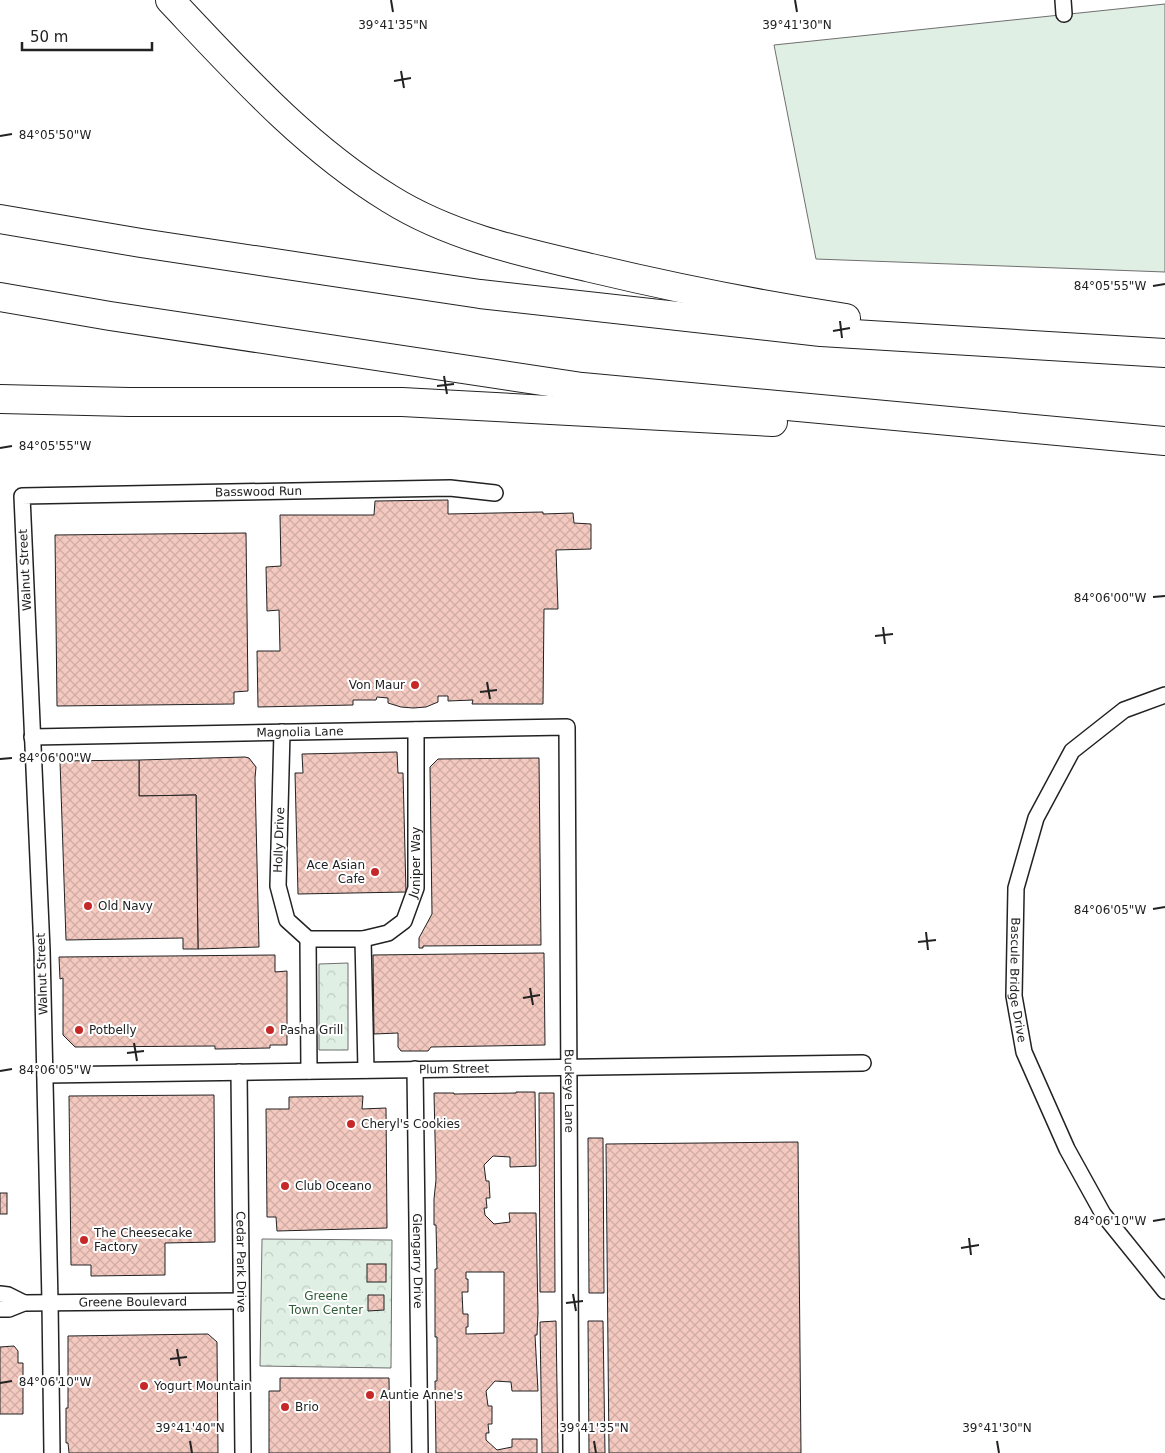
<svg xmlns="http://www.w3.org/2000/svg" width="1165" height="1453" font-family="'DejaVu Sans',sans-serif">
<style>
.grass{fill:#e0efe3;stroke:#6f6f6f}
.park{fill:url(#park-crowns);stroke:#6f6f6f}
.building{fill:url(#building-cross-hatch);stroke:#222;fill-rule:evenodd}
.lines{fill:none;stroke-linecap:round;stroke-linejoin:round}
.street-casing{stroke:#222;stroke-width:18}
.highway-casing{stroke:#222;stroke-width:30}
.street{stroke:#fff;stroke-width:15}
.highway{stroke:#fff;stroke-width:28}
.ticks{fill:none;stroke:#222;stroke-width:2}
.poi-dot{fill:#c62828;stroke:#fff;stroke-width:2}
.labels{text-anchor:middle;stroke-width:4;stroke-linejoin:round;paint-order:stroke}
.street-label{font-size:12px;fill:#222;stroke:#fff}
.poi-label{font-size:12px;fill:#222;stroke:#fff;text-anchor:start}
.park-label{font-size:12px;fill:#2f5e38;stroke:#fff}
.ticks-label{font-size:12px;text-anchor:middle;fill:#222;stroke:#fff;stroke-width:4;stroke-linejoin:round;paint-order:stroke}
</style>
<defs>
<pattern id="park-crowns" width="20" height="18" patternUnits="userSpaceOnUse" patternTransform="scale(1.25)"><rect width="20" height="18" fill="#e0efe3"/><path d="M2 6a3 3 0 1 1 6 0M12 15a3 3 0 1 1 6 0" fill="none" stroke="#c0cdc2"/></pattern>
<pattern id="building-cross-hatch" width="8" height="8" patternUnits="userSpaceOnUse" patternTransform="scale(1.25)"><rect width="8" height="8" fill="#f3c9c0"/><path d="M0 0l8 8M0 8l8-8" fill="none" stroke="#d0aca5"/></pattern>
</defs>
<rect width="100%" height="100%" fill="#fff"/>
<!-- grass -->
<polygon class="grass" points="1165,4 1165,272 816,259 774,45"/>
<!-- park -->
<g class="park">
<polygon points="348,963 348,1050 319,1050 319,964"/>
<polygon points="262,1239 392,1240 391,1368 260,1366"/>
</g>
<!-- building -->
<g class="building">
<polygon points="448,500 448,514 543,512 543,514 573,513 574,523 591,524 591,549 556,550 558,609 544,609 543,704 472,704 473,700 448,701 448,696 438,696 438,702 426,707 413,708 401,707 388,703 388,698 377,697 376,700 353,700 353,705 258,707 257,651 280,651 279,610 267,611 266,567 281,566 280,515 374,515 375,501"/>
<polygon points="246,533 248,691 234,692 234,704 57,706 55,535"/>
<polygon points="397,752 398,773 403,773 406,892 298,894 295,773 303,773 302,754"/>
<polygon points="245,757 249,758 256,767 255,778 259,947 198,949 196,795 139,796 139,760"/>
<polygon points="539,758 541,945 423,946 423,948 419,948 419,938 432,914 430,767 438,759"/>
<polygon points="139,760 139,796 196,795 198,949 183,949 183,938 66,940 60,761"/>
<polygon points="544,953 545,1045 431,1047 428,1051 401,1051 398,1047 398,1033 374,1034 373,955"/>
<polygon points="275,955 275,972 287,971 287,1045 270,1045 270,1048 215,1049 215,1046 75,1047 63,1035 63,978 60,979 59,957"/>
<path d="M516,1092H535L536,1166L510,1167V1157L493,1156L484,1165L486,1181H489L490,1198H486L487,1208H484L485,1215L494,1224L510,1222L509,1213H536L538,1313L537,1335H535L538,1391H512L511,1382L495,1381L486,1391L488,1406H492V1424H488L489,1433H486V1440L497,1450L512,1447V1439H537V1453H436L435,1381H437V1337H435V1269H437L436,1225H434V1199L436,1180L434,1093H454V1094L516,1093ZM466,1272H504V1333L466,1334V1327H468V1314H463L462,1292H468V1279H466Z"/>
<polygon points="539,1093 554,1093 555,1292 540,1292"/>
<polygon points="214,1095 215,1242 165,1243 165,1275 91,1276 91,1265 71,1265 69,1096"/>
<polygon points="363,1096 362,1109 386,1108 387,1228 277,1231 276,1217 267,1217 266,1109 289,1109 289,1097"/>
<polygon points="588,1138 603,1138 604,1293 589,1293"/>
<polygon points="798,1142 801,1453 609,1453 606,1144"/>
<rect x="0" y="1193" width="7" height="21"/>
<rect x="367" y="1264" width="19" height="18"/>
<polygon points="368,1295 384,1295 384,1310 368,1311"/>
<polygon points="556,1321 558,1453 542,1453 540,1322"/>
<polygon points="588,1321 603,1321 605,1453 589,1453"/>
<polygon points="208,1334 217,1342 218,1453 69,1453 68,1443 66,1443 66,1408 68,1408 68,1336"/>
<polygon points="14,1346 18,1351 18,1363 23,1363 23,1414 0,1414 0,1347"/>
<polygon points="280,1378 389,1378 390,1453 269,1453 269,1391 280,1391"/>
</g>
<g class="lines">
<defs>
<g id="street">
<polyline points="1063,0 1064,14"/>
<path id="s1" d="M1165,695L1124,710L1072,751L1036,818L1016,888L1014,996L1024,1052L1067,1149L1103,1214L1165,1291"/>
<path id="s2" d="M282,732L278,886L287,920L308,939H363L388,933L404,921L416,888V730"/>
<path id="s3" d="M32,737L567,727L571,1453"/>
<polyline points="308,939 309,1071"/>
<polyline points="363,939 366,1070"/>
<path id="s4" d="M415,1069L420,1453"/>
<path id="s5" d="M239,1072L243,1453"/>
<path id="s6" d="M45,1075L863,1063"/>
<polyline points="0,1294 8,1295 24,1303"/>
<path id="s7" d="M0,1309H9L24,1303L241,1301"/>
<path id="s8" d="M52,1453L50,1302L42,950L22,496L450,488L495,493"/>
</g>
<g id="highway">
<path d="M170,0C238,72 305,147 390,199C451,237 522,252 591,268C675,288 760,305 846,318"/>
<polyline points="0,219 141,243 480,294 821,332 1165,353"/>
<polyline points="0,297 110,316 582,387 1165,441"/>
<polyline points="0,399 129,402 402,402 773,422"/>
</g>
</defs>
<!-- street casing -->
<use href="#street" class="street-casing"/>
<!-- highway casing -->
<use href="#highway" class="highway-casing"/>
<!-- street -->
<use href="#street" class="street"/>
<!-- highway -->
<use href="#highway" class="highway"/>
</g>
<!-- ticks -->
<path class="ticks" d="M391,0L393,12M795,0L797,12M401,71L404,88M394,81L411,78M0,136L12,134M1153,286L1165,284M840,321L842,338M833,331L850,328M444,376L447,394M437,386L454,384M0,448L12,446M1153,597L1165,596M883,627L885,644M875,636L893,634M487,682L490,699M480,692L497,690M0,759L12,758M1153,909L1165,907M926,932L928,950M918,942L936,940M530,988L533,1005M523,998L540,995M134,1043L137,1061M127,1053L144,1051M0,1071L12,1069M1153,1221L1165,1219M969,1238L971,1255M961,1248L979,1245M573,1294L576,1311M566,1303L583,1301M177,1349L180,1366M170,1359L187,1357M0,1383L12,1381M190,1441L192,1453M594,1441L596,1453M997,1441L999,1453"/>
<!-- markers -->
<g class="poi-dot">
<circle cx="415" cy="685" r="5"/>
<circle cx="375" cy="872" r="5"/>
<circle cx="88" cy="906" r="5"/>
<circle cx="79" cy="1030" r="5"/>
<circle cx="270" cy="1030" r="5"/>
<circle cx="351" cy="1124" r="5"/>
<circle cx="285" cy="1186" r="5"/>
<circle cx="84" cy="1240" r="5"/>
<circle cx="144" cy="1386" r="5"/>
<circle cx="370" cy="1395" r="5"/>
<circle cx="285" cy="1407" r="5"/>
</g>
<g class="labels">
<!-- street labels -->
<g class="street-label">
<text dy="4" stroke="none"><textPath href="#s8" startOffset="1194">Basswood Run</textPath></text>
<text transform="translate(25 570) rotate(-93)" y="4">Walnut Street</text>
<text dy="4" stroke="none"><textPath href="#s3" startOffset="268">Magnolia Lane</textPath></text>
<text transform="translate(279 840) rotate(-88)" y="4">Holly Drive</text>
<text dy="4" stroke="none"><textPath href="#s2" startOffset="379">Juniper Way</textPath></text>
<text transform="translate(42 974) rotate(-92)" y="4">Walnut Street</text>
<text dy="4" stroke="none"><textPath href="#s1" startOffset="351">Bascule Bridge Drive</textPath></text>
<text dy="4" stroke="none"><textPath href="#s6" startOffset="409">Plum Street</textPath></text>
<text dy="4" stroke="none"><textPath href="#s3" startOffset="899">Buckeye Lane</textPath></text>
<text dy="4" stroke="none"><textPath href="#s4" startOffset="192">Glengarry Drive</textPath></text>
<text dy="4" stroke="none"><textPath href="#s5" startOffset="190">Cedar Park Drive</textPath></text>
<text dy="4" stroke="none"><textPath href="#s7" startOffset="134">Greene Boulevard</textPath></text>
</g>
<!-- poi labels -->
<g class="poi-label">
<text x="405" y="689" text-anchor="end">Von Maur</text>
<text x="365" y="869" text-anchor="end">Ace Asian<tspan x="365" dy="14">Cafe</tspan></text>
<text x="98" y="910">Old Navy</text>
<text x="89" y="1034">Potbelly</text>
<text x="280" y="1034">Pasha Grill</text>
<text x="361" y="1128">Cheryl's Cookies</text>
<text x="295" y="1190">Club Oceano</text>
<text x="94" y="1237">The Cheesecake<tspan x="94" dy="14">Factory</tspan></text>
<text x="154" y="1390">Yogurt Mountain</text>
<text x="380" y="1399">Auntie Anne's</text>
<text x="295" y="1411">Brio</text>
</g>
<!-- park labels -->
<g class="park-label">
<text x="326" y="1300">Greene<tspan x="326" dy="14">Town Center</tspan></text>
</g>
</g>
<g class="ticks-label">
<text x="393" y="29">39°41'35"N</text>
<text x="797" y="29">39°41'30"N</text>
<text x="55" y="139">84°05'50"W</text>
<text x="1110" y="290">84°05'55"W</text>
<text x="55" y="450">84°05'55"W</text>
<text x="1110" y="602">84°06'00"W</text>
<text x="55" y="762">84°06'00"W</text>
<text x="1110" y="914">84°06'05"W</text>
<text x="55" y="1074">84°06'05"W</text>
<text x="1110" y="1225">84°06'10"W</text>
<text x="55" y="1386">84°06'10"W</text>
<text x="190" y="1432">39°41'40"N</text>
<text x="594" y="1432">39°41'35"N</text>
<text x="997" y="1432">39°41'30"N</text>
</g>
<!-- scale -->
<path d="M22 42v8h130v-8" fill="none" stroke="#222222" stroke-width="2.5"/>
<text x="30" y="42" font-size="15" fill="#222222" stroke="#ffffff" stroke-width="4" paint-order="stroke">50 m</text>
</svg>
